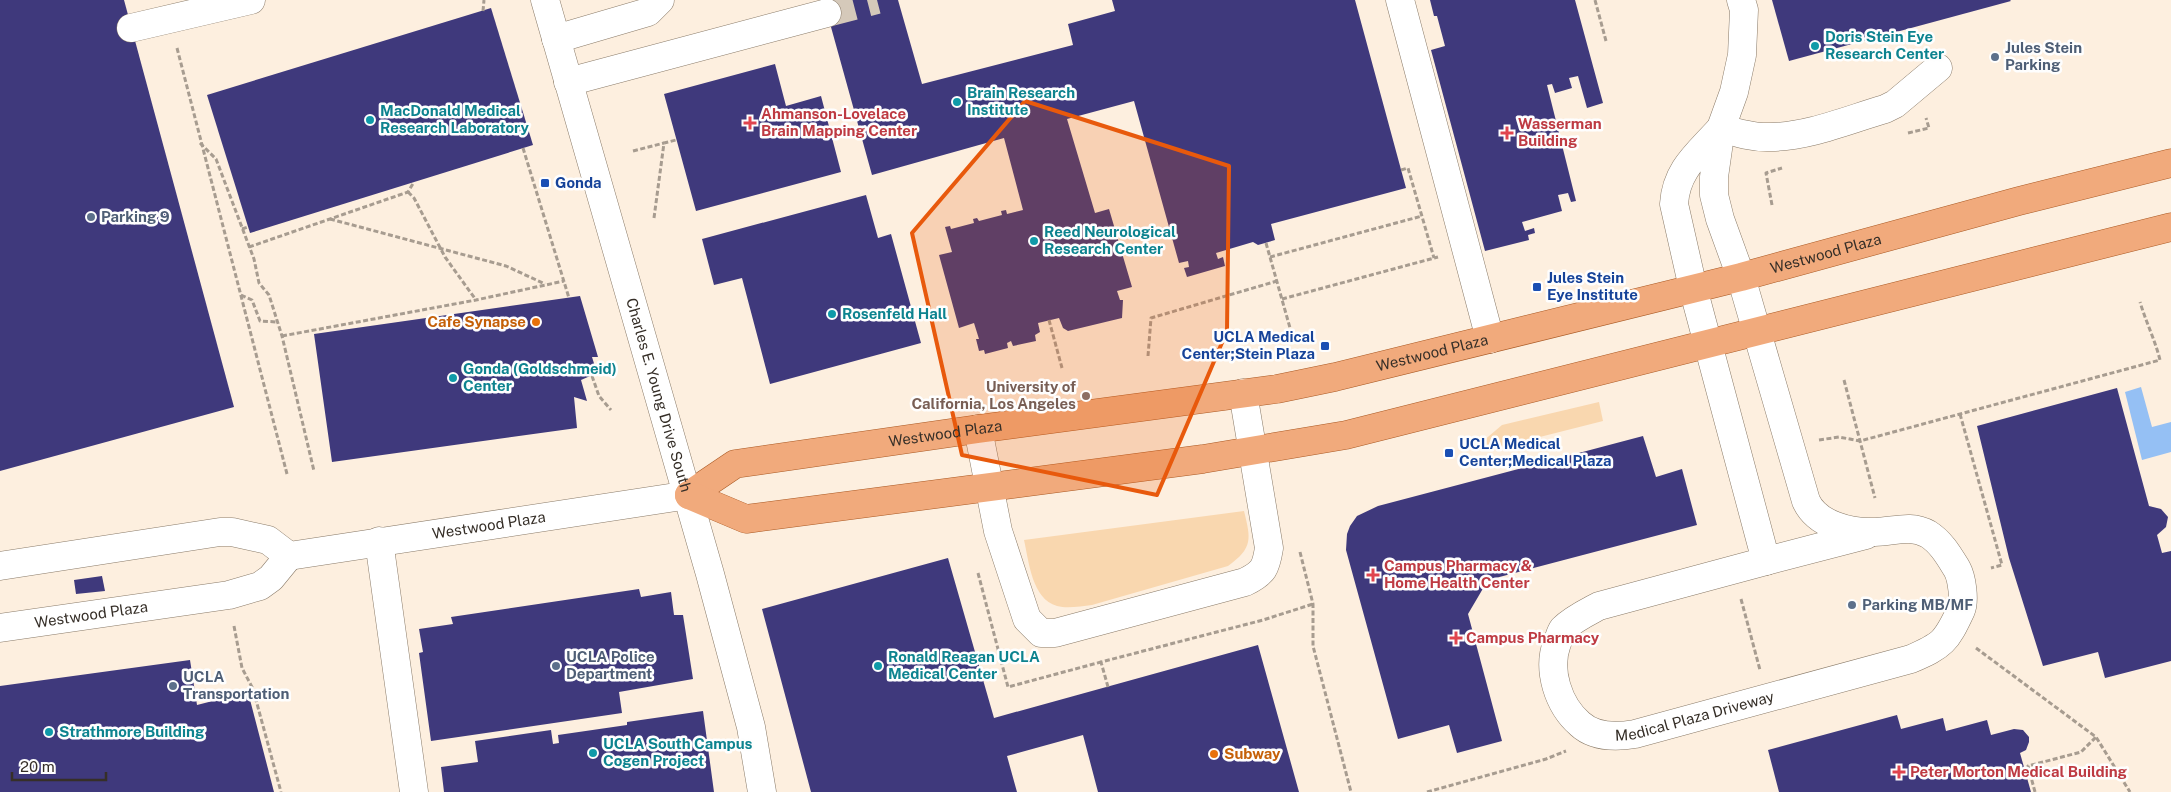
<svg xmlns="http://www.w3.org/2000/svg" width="2171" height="792" font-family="'Public Sans',sans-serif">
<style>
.green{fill:#f9d7af}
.water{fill:#95c0f4}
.building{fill:#3f397c}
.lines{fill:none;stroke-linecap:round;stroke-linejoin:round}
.minor-tunnel{stroke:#d5c9ba;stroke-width:28;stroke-dasharray:28 14;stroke-linecap:butt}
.minor-casing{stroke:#8a7b69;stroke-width:29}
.major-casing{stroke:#aa5a25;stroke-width:29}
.path{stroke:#a79c90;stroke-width:3;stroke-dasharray:5 2.5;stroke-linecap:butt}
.minor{stroke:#fff;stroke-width:28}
.major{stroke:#f1aa7c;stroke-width:28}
.marked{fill:#e8590c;fill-opacity:0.2;stroke:#e8590c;stroke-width:4;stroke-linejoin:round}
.culture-dot{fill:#0f9aa8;stroke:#fefefe;stroke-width:2}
.service-dot{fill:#5c6f8a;stroke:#fefefe;stroke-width:2}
.health-dot{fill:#e0444e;stroke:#fefefe;stroke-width:2}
.transit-dot{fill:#1a4fb4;stroke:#fefefe;stroke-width:2}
.food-dot{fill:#e8710a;stroke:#fefefe;stroke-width:2}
.education-dot{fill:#8d6e63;stroke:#fefefe;stroke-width:2}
.labels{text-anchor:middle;stroke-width:5;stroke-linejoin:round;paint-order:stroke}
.culture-label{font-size:15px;font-weight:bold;fill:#0d838f;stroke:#fefefe;text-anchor:start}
.service-label{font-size:15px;font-weight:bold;fill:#4e5e75;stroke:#fefefe;text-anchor:start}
.health-label{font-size:15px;font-weight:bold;fill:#be3a42;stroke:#fefefe;text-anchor:start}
.transit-label{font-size:15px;font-weight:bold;fill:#164399;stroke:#fefefe;text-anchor:start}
.street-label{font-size:15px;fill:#362f28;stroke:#fefefe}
.food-label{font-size:15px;font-weight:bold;fill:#c56008;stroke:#fefefe;text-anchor:end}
.education-label{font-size:15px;font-weight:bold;fill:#785e54;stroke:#fefefe;text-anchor:end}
</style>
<rect width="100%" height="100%" fill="#fdefdf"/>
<!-- green -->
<g class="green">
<polygon points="1599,402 1603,421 1484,451 1482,442 1502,425"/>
<path d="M1244,511C1251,539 1253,548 1228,566L1092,605C1081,606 1068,609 1057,606C1032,599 1029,562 1024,540Z"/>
</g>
<!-- water -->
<polygon class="water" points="2141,387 2152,427 2171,422 2171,452 2142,460 2125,392"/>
<!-- building -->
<g class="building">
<polygon points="0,0 124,0 234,407 0,471"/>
<polygon points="851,0 898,0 922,84 1073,45 1068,24 1115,11 1112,0 1355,0 1406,188 1271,224 1275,240 1258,245 1253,242 1216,253 1218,259 1223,257 1225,266 1187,277 1184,268 1189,267 1188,261 1179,263 1134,101 1067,119 1095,213 1109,209 1132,287 1117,291 1120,300 1123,300 1122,318 1068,331 1063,328 1059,318 1038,323 1040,332 1035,335 1036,341 1013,346 1011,341 1007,343 1008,348 985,354 984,350 979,351 976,339 979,339 974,323 959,328 939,255 952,252 945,227 950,226 951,229 974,223 973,219 977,218 979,221 1002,215 1001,211 1006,210 1007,214 1023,210 1004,138 872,175 826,9 852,2"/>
<polygon points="1430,0 1575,0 1603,103 1587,108 1578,76 1569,78 1572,88 1555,93 1552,84 1547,85 1576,201 1571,202 1568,193 1558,195 1562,211 1522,222 1525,231 1534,228 1535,233 1528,235 1529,240 1485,251 1431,50 1445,46 1437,16 1434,16"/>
<polygon points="1772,0 2010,0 2011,1 1789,61"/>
<polygon points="491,8 533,145 250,233 207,95"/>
<polygon points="775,64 786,106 821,96 841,172 696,211 664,94"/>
<polygon points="866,195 878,238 891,234 921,343 770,384 742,278 714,285 702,239"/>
<polygon points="580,296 598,357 592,357 597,373 581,380 587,401 574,397 577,428 332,462 314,334"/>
<polygon points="2117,388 2149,506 2161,509 2168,517 2166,527 2157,535 2162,553 2171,551 2171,661 2105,678 2098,652 2043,666 2009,558 1977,426"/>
<polygon points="1643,436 1656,477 1682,469 1697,525 1488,580 1468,614 1502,741 1457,753 1449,725 1398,739 1346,550 1347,534 1350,526 1357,516 1378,506"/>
<polygon points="948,558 994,718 1258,645 1299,792 1098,792 1083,735 1007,756 1017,792 811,792 762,609"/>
<polygon points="102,576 105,591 76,594 74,580"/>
<polygon points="639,589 641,597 671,592 674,615 683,615 693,679 619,692 622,713 431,741 419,653 423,652 419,629 453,624 451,617"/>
<polygon points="190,660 197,705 248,692 274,792 0,792 0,686"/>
<polygon points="703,711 714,792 444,792 441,767 478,762 475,741 551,730 553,744 559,743 558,735 627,725 627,722"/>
<polygon points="1897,715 1901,729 1943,718 1946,731 1987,720 1991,735 2014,729 2023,730 2029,737 2029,742 2026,750 2020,753 2031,792 1779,792 1768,750"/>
</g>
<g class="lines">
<!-- minor-tunnel -->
<polyline class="minor-tunnel" points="827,13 877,0"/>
<defs>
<g id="minor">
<path id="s1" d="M545,0L710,574L751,727L762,792"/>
<polyline points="1400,0 1490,339"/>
<polyline points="131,28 251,0"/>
<polyline points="556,39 648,12 660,0"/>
<polyline points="568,82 827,13"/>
<path id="s2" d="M1721,128C1699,153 1676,169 1674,204L1693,288L1766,561L1599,606C1586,613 1573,619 1563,629C1560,633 1559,639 1557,643C1547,670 1558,705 1580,724C1594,737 1617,737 1635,734L1911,659C1943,645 1946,642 1961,610C1965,601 1962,578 1957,569C1949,556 1941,542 1928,534C1910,524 1893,532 1875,532C1850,533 1817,525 1806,501L1741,277L1720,219L1714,195V177L1721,128L1734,92L1742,55L1744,10L1741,0"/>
<path d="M1721,128C1737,133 1754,138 1771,137C1808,137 1850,119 1885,109L1895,104L1938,68"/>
<path d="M978,429L998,531L1027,619L1041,633H1055L1245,582C1264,573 1266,567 1269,548L1243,393"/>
<polyline points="379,541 414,792"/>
<polyline points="1766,561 1866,535"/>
<path id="s3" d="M0,566L220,532H232L268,540L289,556L689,495"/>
<path id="s4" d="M0,628L229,595L260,586L271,578L289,556"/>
</g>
<g id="major">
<path id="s5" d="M689,495L735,464L978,429L1277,389L1335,377L1741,277L2019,201L2171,163"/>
<polyline points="689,495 746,519 1203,459 1346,435 2171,227"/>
</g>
</defs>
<!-- minor casing -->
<use href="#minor" class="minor-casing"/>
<!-- major casing -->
<use href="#major" class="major-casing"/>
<!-- path -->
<g class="path">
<polyline points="1595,0 1606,41"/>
<polyline points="483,11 484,0"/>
<polyline points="177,48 287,474"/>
<polyline points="1908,133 1929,128 1926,118"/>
<polyline points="200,143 216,159 254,259 259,283 269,295 282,336 314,471"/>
<polyline points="523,148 569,298"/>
<polyline points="633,151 664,143"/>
<polyline points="1401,170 1408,168 1434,258"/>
<polyline points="408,192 414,198 445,257 476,300"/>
<polyline points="1772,205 1766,173 1782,168"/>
<polyline points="654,218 664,143 676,140"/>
<polyline points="330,219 506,266 545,284"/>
<polyline points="242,229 248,227"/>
<polyline points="1266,243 1292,335"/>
<polyline points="249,247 408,192 414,182"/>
<polyline points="1270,257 1422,216"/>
<polyline points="241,295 252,300 260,321 277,322"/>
<polyline points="1282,299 1438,257"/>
<polyline points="1049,320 1062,368"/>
<polyline points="282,336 476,300 564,281"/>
<polyline points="1148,356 1151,318 1277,281"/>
<polyline points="592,376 599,396 611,410"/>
<polyline points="1844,380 1875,498"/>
<polyline points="1960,414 2002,565 1991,568"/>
<path d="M1819,440L1839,437L1860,441L2160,360C2155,340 2146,322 2140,302"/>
<polyline points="1300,552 1313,604 1313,646 1351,792"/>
<polyline points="978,573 1008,687 1101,662"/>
<polyline points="1741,599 1760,670"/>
<polyline points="234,626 242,668 253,689 281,792"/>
<polyline points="1976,648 2096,737 2130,792"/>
<polyline points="1108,687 1101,662 1263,620 1313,604"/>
<polyline points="1427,792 1546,759 1566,751"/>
<polyline points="2035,792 2028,766 2081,752 2096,737"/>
</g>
<!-- minor -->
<use href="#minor" class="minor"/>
<!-- major -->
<use href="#major" class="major"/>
</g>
<!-- marked area -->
<path class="marked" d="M1025,101L1229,166L1227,331L1157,495L962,455L912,233Z"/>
<!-- markers -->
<g class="culture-dot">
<circle cx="1815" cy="46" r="5"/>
<circle cx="957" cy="102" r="5"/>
<circle cx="370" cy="120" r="5"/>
<circle cx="1034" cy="241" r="5"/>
<circle cx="832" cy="314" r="5"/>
<circle cx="453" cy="378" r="5"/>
<circle cx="878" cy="666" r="5"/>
<circle cx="49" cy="732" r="5"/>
<circle cx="593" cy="753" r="5"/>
</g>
<g class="service-dot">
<circle cx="1995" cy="57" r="5"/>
<circle cx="91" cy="217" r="5"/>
<circle cx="1852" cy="605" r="5"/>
<circle cx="556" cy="666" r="5"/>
<circle cx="173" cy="686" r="5"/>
</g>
<g class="health-dot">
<path d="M747.5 115.5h5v5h5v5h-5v5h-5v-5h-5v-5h5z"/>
<path d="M1504.5 125.5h5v5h5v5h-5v5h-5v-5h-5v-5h5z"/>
<path d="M1370.5 567.5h5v5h5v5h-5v5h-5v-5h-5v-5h5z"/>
<path d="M1453.5 630.5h5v5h5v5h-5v5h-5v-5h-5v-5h5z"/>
<path d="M1896.5 764.5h5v5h5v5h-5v5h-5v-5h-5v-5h5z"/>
</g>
<g class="transit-dot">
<rect x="540" y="178" width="10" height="10" rx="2.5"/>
<rect x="1532" y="282" width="10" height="10" rx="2.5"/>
<rect x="1320" y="341" width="10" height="10" rx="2.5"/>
<rect x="1444" y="448" width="10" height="10" rx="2.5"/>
</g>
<g class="food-dot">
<circle cx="536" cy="322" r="5"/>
<circle cx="1214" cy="754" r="5"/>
</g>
<circle class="education-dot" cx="1086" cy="396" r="5"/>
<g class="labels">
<!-- culture labels -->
<g class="culture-label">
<text x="1825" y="42">Doris Stein Eye<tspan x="1825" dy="17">Research Center</tspan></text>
<text x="967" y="98">Brain Research<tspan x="967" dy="17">Institute</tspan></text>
<text x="380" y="116">MacDonald Medical<tspan x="380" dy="17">Research Laboratory</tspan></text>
<text x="1044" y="237">Reed Neurological<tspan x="1044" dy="17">Research Center</tspan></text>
<text x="842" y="319">Rosenfeld Hall</text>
<text x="463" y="374">Gonda (Goldschmeid)<tspan x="463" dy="17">Center</tspan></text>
<text x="888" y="662">Ronald Reagan UCLA<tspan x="888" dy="17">Medical Center</tspan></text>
<text x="59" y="737">Strathmore Building</text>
<text x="603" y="749">UCLA South Campus<tspan x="603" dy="17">Cogen Project</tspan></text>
</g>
<!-- service labels -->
<g class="service-label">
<text x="2005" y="53">Jules Stein<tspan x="2005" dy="17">Parking</tspan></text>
<text x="101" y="222">Parking 9</text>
<text x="1862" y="610">Parking MB/MF</text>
<text x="566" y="662">UCLA Police<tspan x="566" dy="17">Department</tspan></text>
<text x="183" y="682">UCLA<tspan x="183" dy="17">Transportation</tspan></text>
</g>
<!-- health labels -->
<g class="health-label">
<text x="761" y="119">Ahmanson-Lovelace<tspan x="761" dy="17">Brain Mapping Center</tspan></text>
<text x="1518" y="129">Wasserman<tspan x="1518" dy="17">Building</tspan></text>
<text x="1384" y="571">Campus Pharmacy &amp;<tspan x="1384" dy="17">Home Health Center</tspan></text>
<text x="1466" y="643">Campus Pharmacy</text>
<text x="1910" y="777">Peter Morton Medical Building</text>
</g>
<!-- transit labels -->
<g class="transit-label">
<text x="555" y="188">Gonda</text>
<text x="1547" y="283">Jules Stein<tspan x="1547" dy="17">Eye Institute</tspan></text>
<text x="1315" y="342" text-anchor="end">UCLA Medical<tspan x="1315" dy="17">Center;Stein Plaza</tspan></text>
<text x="1459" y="449">UCLA Medical<tspan x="1459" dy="17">Center;Medical Plaza</tspan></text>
</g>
<!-- street labels -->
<g class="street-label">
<text dy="5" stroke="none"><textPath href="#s5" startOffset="1168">Westwood Plaza</textPath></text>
<text dy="5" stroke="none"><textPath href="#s5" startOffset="762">Westwood Plaza</textPath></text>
<text dy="5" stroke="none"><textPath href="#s1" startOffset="411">Charles E. Young Drive South</textPath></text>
<text dy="5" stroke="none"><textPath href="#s5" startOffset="268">Westwood Plaza</textPath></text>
<text dy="5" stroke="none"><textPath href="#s3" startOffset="500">Westwood Plaza</textPath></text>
<text dy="5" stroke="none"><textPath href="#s4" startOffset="92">Westwood Plaza</textPath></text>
<text dy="5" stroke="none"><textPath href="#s2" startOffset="900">Medical Plaza Driveway</textPath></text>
</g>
<!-- food labels -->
<g class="food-label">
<text x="526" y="327">Cafe Synapse</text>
<text x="1224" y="759" text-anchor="start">Subway</text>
</g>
<!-- education labels -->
<g class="education-label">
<text x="1076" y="392">University of<tspan x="1076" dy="17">California, Los Angeles</tspan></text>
</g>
</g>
<!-- scale -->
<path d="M12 772v8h94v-8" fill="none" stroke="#362f28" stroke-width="2.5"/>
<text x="20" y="772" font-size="15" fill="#362f28" stroke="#fefefe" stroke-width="4" paint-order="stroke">20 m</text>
</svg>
